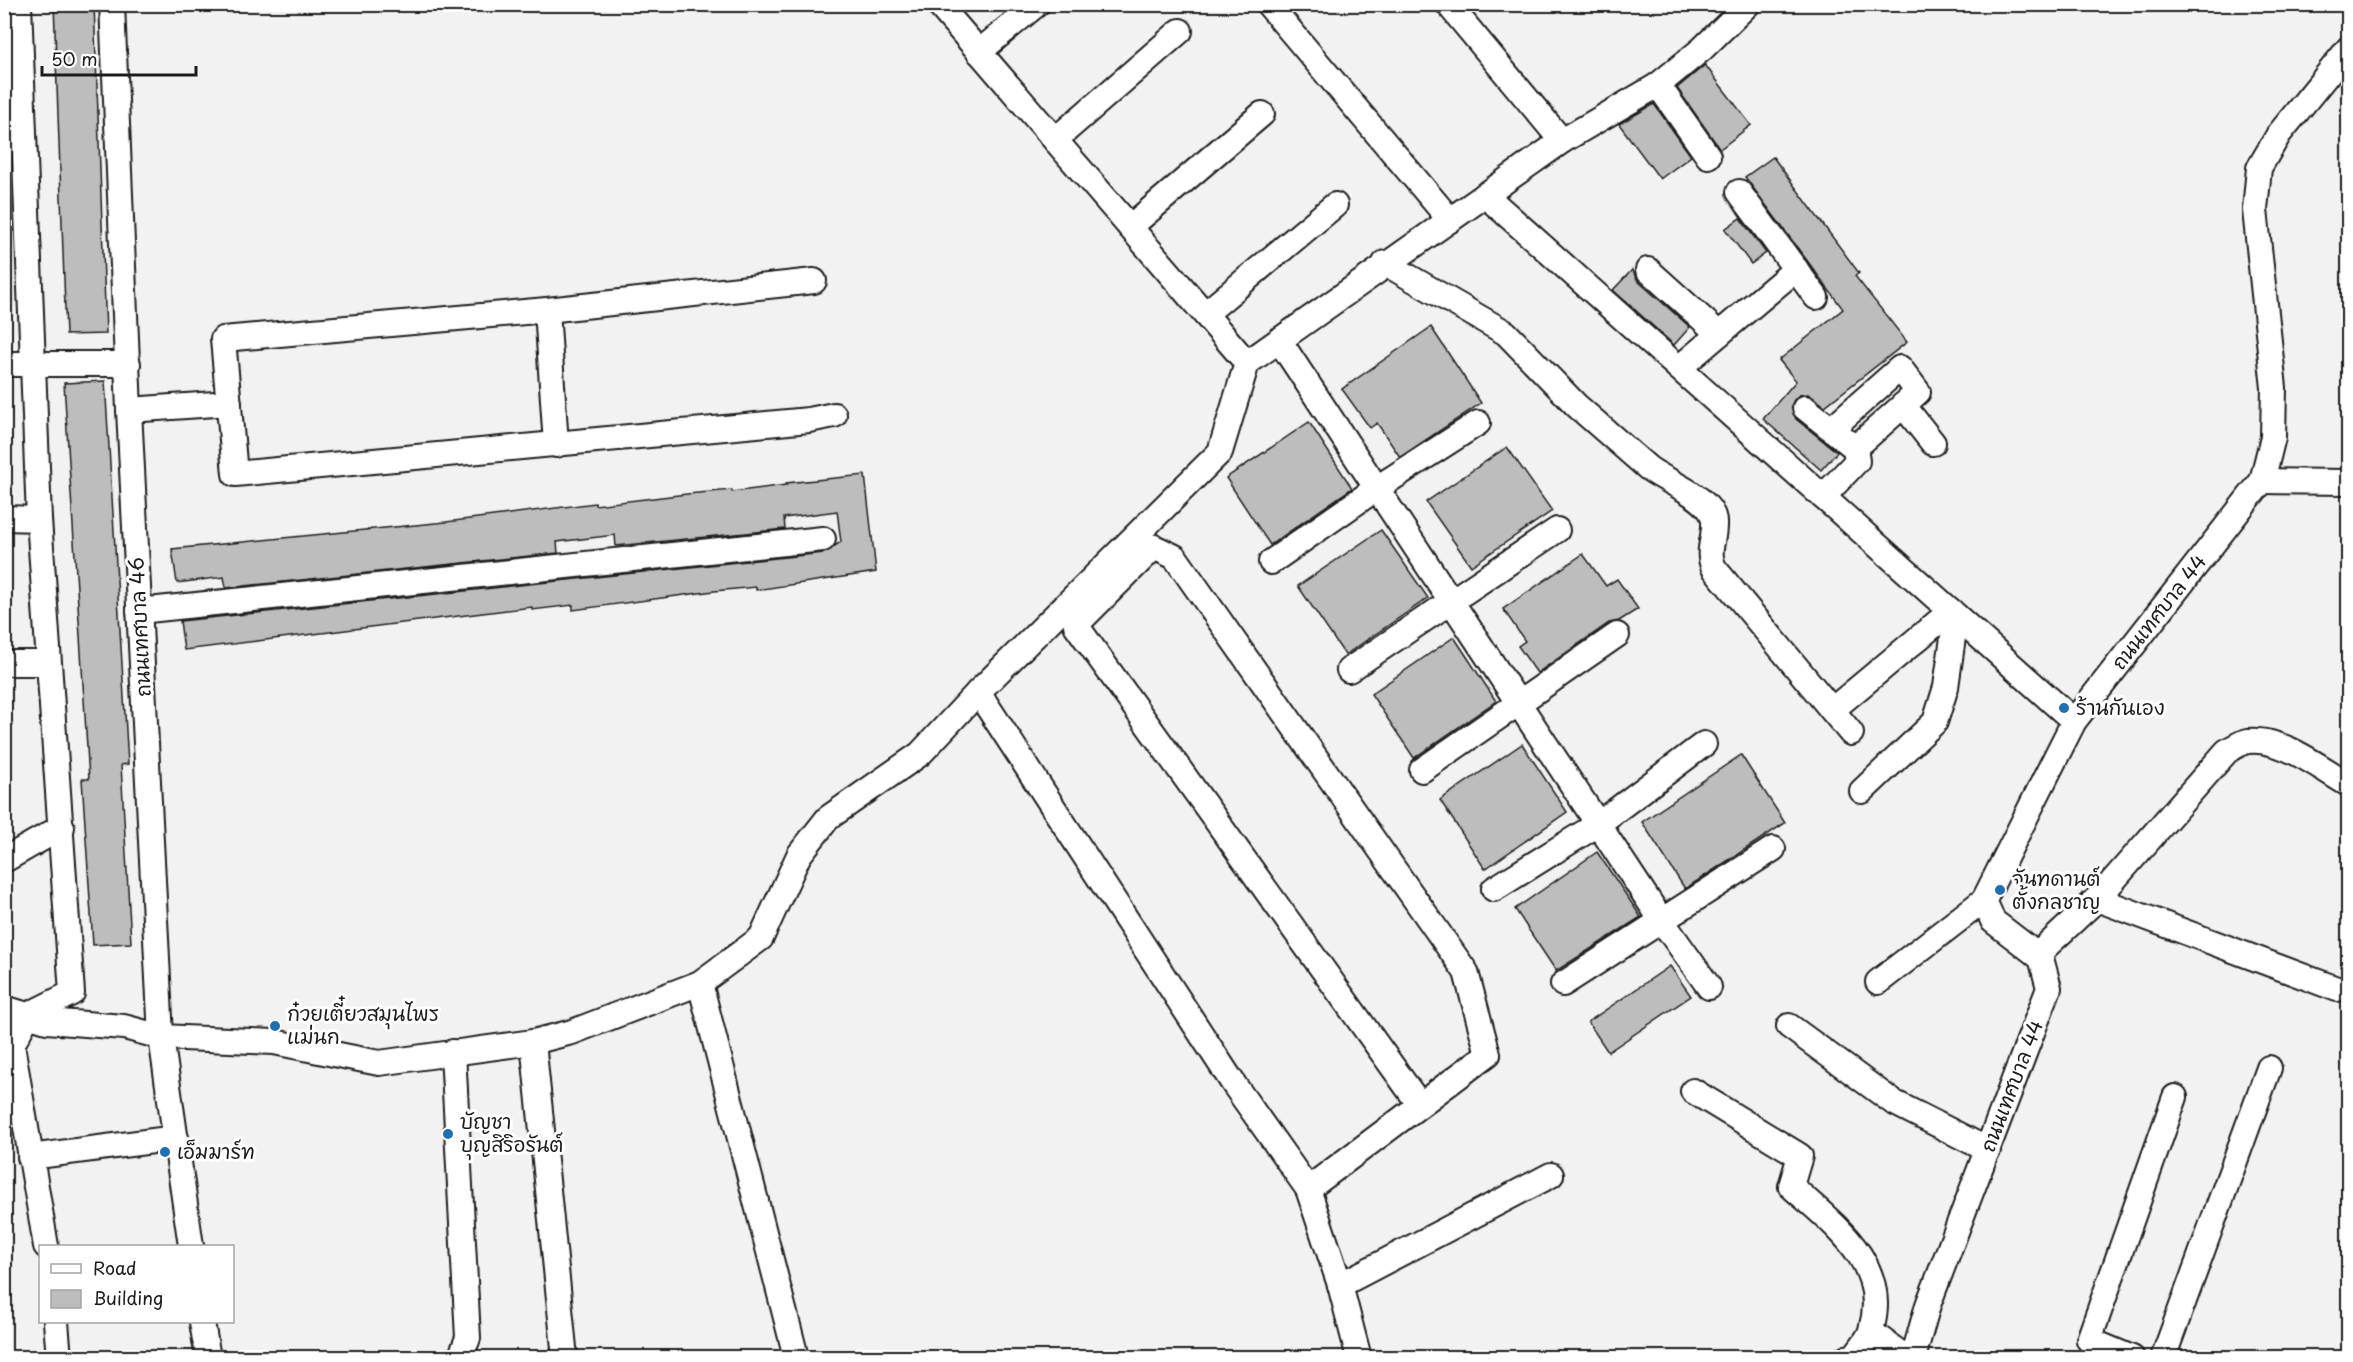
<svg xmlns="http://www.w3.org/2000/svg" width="2353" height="1362" font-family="'Playpen Sans','Playpen Sans Thai',sans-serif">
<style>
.building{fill:#bdbdbd;stroke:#1c1c1c;stroke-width:1.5}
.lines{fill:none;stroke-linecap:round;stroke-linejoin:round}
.minor-casing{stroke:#1c1c1c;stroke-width:28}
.minor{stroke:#fff;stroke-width:24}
.poi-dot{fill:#1f6fb2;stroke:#fff;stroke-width:2}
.labels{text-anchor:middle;stroke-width:6;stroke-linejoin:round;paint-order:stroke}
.street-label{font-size:20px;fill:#1c1c1c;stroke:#fff}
.poi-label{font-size:20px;fill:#1c1c1c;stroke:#fff;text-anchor:start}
</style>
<rect width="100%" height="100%" fill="#f2f2f2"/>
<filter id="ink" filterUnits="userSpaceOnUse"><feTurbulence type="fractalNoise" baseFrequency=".0167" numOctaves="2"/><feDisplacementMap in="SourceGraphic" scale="12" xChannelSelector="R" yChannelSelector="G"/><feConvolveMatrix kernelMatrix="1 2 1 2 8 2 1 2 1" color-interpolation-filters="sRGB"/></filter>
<g filter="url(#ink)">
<!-- building -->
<g class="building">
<polygon points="54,4 94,4 106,334 66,335"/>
<polygon points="1705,65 1751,125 1720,149 1677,88"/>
<polygon points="1654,104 1691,156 1660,179 1619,124"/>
<polygon points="1773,157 1859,273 1855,276 1907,342 1825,406 1808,394 1799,395 1794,400 1791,406 1796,419 1837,452 1821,470 1763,419 1796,381 1779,360 1843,309 1745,177"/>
<polygon points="1740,218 1766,253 1751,264 1725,229"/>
<polygon points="1632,270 1638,281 1690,327 1674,345 1613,290"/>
<polygon points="1431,327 1481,403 1400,457 1377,423 1370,428 1342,389"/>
<polygon points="105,381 128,764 121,765 131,943 93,945 82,779 89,779 64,383"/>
<polygon points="1309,422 1352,488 1270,545 1226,478"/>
<polygon points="1507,447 1552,511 1471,566 1426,502"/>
<polygon points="865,475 876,572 756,590 756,587 714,591 573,610 573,605 532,610 532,607 184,650 180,621 824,553 841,542 837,511 784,518 785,529 616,546 615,535 557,542 558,553 226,588 224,577 177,583 172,549 446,522 595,503 595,505 687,494 732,490 732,492 787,485 786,483"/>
<polygon points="1381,530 1428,598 1345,655 1298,586"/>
<polygon points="1583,554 1606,586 1617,579 1638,609 1619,621 1609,623 1537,673 1518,646 1525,641 1503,609"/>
<polygon points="1454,637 1496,701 1414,758 1371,694"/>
<polygon points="1522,744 1567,812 1485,869 1440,800"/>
<polygon points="1741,755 1785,823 1685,889 1642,822"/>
<polygon points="1597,852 1641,917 1556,971 1515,909"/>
<polygon points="1670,966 1691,996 1608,1052 1588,1022"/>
</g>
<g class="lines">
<defs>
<g id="minor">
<polyline points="19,4 39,519 72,993 28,1015 12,1045 46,1246"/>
<polyline points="112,4 129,410 161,1037 191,1246"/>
<polyline points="938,4 1247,363"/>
<polyline points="1268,4 1450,220"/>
<polyline points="1448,4 1562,141"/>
<polyline points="979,52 1037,4"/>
<polyline points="1658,85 1708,156"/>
<polyline points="1055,140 1180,31"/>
<polyline points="1739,192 1816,297"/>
<polyline points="1485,195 2074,721"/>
<polyline points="1130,227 1262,114"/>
<path d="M1385,263L1506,333L1577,406L1648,468C1666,482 1714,498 1714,522C1715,540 1706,551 1714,568L1851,733"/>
<polyline points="1648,270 1719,334"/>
<polyline points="814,281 547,310 223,339 235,474 809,420 834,415"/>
<polyline points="547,310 556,445"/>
<polyline points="1205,314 1335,205"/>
<polyline points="1279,340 1662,921 1709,987"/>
<polyline points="4,364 128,364"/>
<polyline points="1679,368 1796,269"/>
<polyline points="1903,405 1933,443"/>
<polyline points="1805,408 1855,448 1857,461 1823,497"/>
<polyline points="129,410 229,403"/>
<polyline points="1831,429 1900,368 1918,392 1855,448"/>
<polyline points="2262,481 2348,482"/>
<polyline points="4,518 39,519"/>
<polyline points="1271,562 1377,488 1478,423"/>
<polyline points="139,611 823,539"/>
<polyline points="4,663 48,663"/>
<polyline points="1349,670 1557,530"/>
<polyline points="978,692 1235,1086 1308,1189 1340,1285 1359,1358"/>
<polyline points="1832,710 1951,611"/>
<polyline points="1422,770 1617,635"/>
<polyline points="1862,791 1935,722 1946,687 1956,616"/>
<polyline points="4,858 6,859 62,827"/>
<polyline points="1494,889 1598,824 1704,744"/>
<polyline points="2097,899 2337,989"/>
<path d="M2037,955L2097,899L2227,751C2233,748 2241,742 2248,741C2282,737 2320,768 2348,784"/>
<polyline points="1878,982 1984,900"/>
<polyline points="700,983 794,1349"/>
<polyline points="1563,984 1773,849"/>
<polyline points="4,1008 47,1021 124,1027 161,1037 274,1042 379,1063 533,1042 572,1032 700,983 761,938 799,855 828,818 920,754 978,692 1220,452 1247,363 1562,141 1658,85 1702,49 1748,4"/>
<polyline points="1789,1026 1893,1102 1988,1150"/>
<polyline points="533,1042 565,1358"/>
<polyline points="453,1052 468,1338 460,1358"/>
<path d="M1693,1091L1800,1156L1791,1186C1833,1224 1891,1264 1871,1330C1869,1339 1859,1349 1854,1357L1846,1358"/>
<polyline points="30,1157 176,1138"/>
<polyline points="1308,1189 1488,1054 1466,972 1175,557 1154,547 1076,625 1420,1105"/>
<polyline points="1340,1285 1551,1175"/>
<polyline points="56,1322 59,1358"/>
<polyline points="202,1322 208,1358"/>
<polyline points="1871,1332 1906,1358"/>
<polyline points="1913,1358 1928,1305 2049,988 2041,958 1993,921 1984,900 2074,721 2262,481 2273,437 2274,388 2255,210 2259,168 2279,134 2348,49"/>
<polyline points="2132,1358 2089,1340 2175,1097"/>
<polyline points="2163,1358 2269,1068"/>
</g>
</defs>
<!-- minor casing -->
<use href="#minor" class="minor-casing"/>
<!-- minor -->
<use href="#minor" class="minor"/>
</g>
</g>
<!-- markers -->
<g class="poi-dot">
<circle cx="2064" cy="708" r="6"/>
<circle cx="2000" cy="890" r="6"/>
<circle cx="275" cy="1026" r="6"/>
<circle cx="448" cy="1134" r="6"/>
<circle cx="165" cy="1152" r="6"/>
</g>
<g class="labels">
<!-- street labels -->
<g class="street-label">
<text transform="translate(2159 612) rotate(-52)" y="7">ถนนเทศบาล 44</text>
<text transform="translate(140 627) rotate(-93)" y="7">ถนนเทศบาล 46</text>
<text transform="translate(2012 1086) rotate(-69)" y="7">ถนนเทศบาล 44</text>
</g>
<!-- poi labels -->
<g class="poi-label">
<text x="2076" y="715">ร้านกันเอง</text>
<text x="2012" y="886">จันทดานต์<tspan x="2012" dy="23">ตั้งกลชาญ</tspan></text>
<text x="287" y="1021">ก๋วยเตี๋ยวสมุนไพร<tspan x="287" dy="23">แม่นก</tspan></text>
<text x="460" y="1129">บัญชา<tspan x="460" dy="23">บุญสิริอรันต์</tspan></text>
<text x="177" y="1159">เอ็มมาร์ท</text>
</g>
</g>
<!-- margin -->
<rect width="2353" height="1362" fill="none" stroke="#fff" stroke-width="24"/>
<rect x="12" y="12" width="2329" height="1338" fill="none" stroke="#1c1c1c" stroke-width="2" filter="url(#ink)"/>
<!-- legend -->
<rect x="39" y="1245" width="195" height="78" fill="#ffffff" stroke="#a4a4a4" stroke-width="1.5"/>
<rect x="51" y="1264" width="30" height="9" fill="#ffffff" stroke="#a4a4a4" stroke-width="1.5"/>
<text x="93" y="1275" font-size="18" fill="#1c1c1c">Road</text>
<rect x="51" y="1290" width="30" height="18" fill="#bdbdbd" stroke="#a4a4a4" stroke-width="1.5"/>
<text x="93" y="1305" font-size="18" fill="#1c1c1c">Building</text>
<!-- scale -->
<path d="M42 66v9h154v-9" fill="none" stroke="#1c1c1c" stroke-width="3"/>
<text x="51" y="66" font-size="18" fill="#1c1c1c" stroke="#ffffff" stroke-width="4.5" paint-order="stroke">50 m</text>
</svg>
